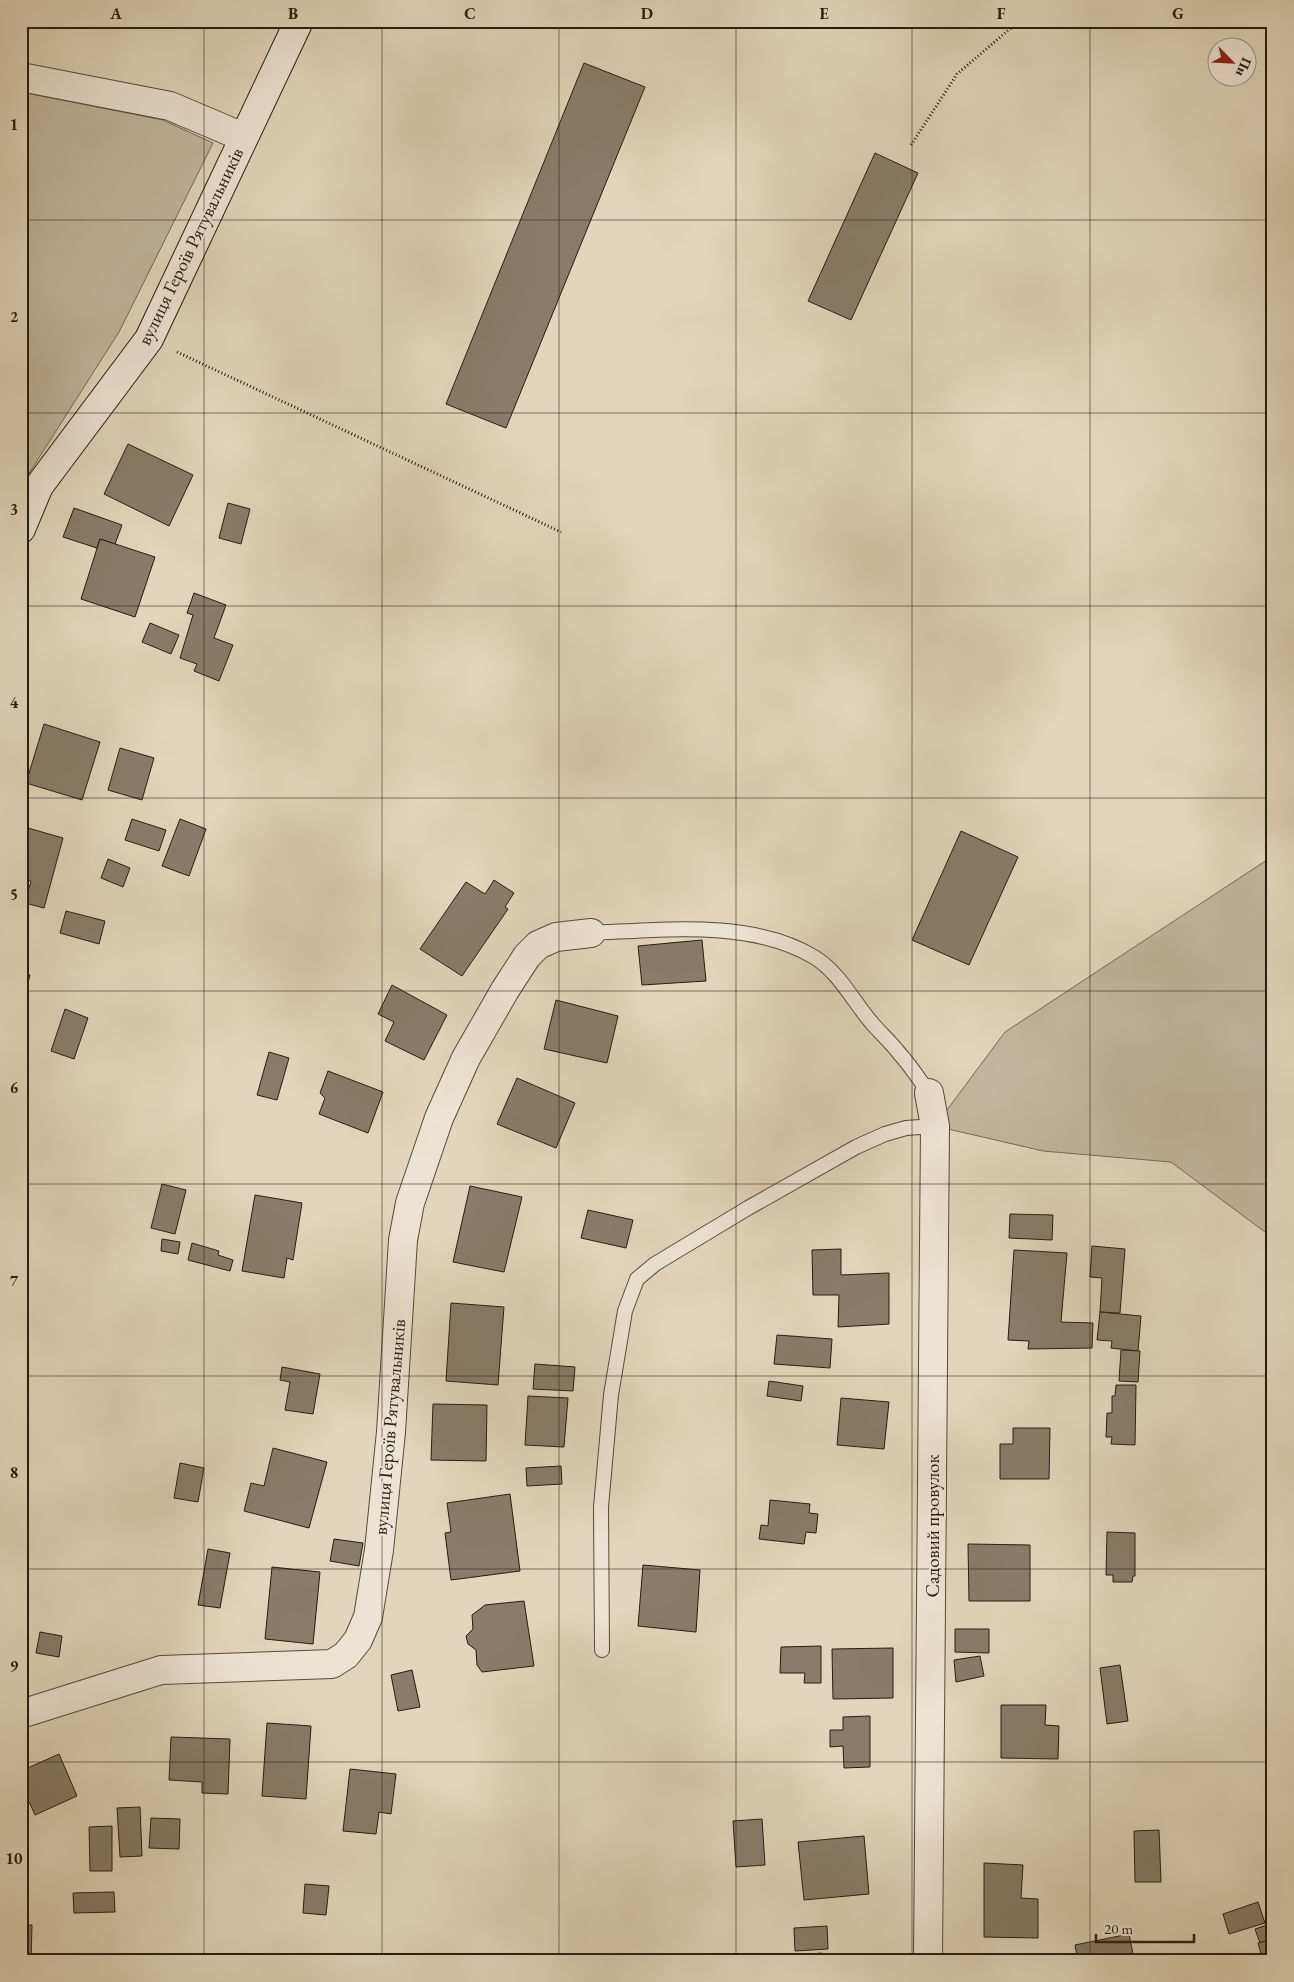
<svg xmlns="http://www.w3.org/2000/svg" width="1294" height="1982" font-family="'EB Garamond',serif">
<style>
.green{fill:#c1b69e;stroke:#746957}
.building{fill:#877d69;stroke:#261c10}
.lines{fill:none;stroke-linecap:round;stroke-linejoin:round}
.lane-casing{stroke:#554a3b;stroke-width:16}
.street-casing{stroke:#554a3b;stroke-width:30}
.secondary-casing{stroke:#261c10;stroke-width:30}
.path{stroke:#261c10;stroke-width:3;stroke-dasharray:1 2.5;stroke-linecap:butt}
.lane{stroke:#ece4d3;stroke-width:14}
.street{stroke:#ece4d3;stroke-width:28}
.secondary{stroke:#ece4d3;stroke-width:28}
.grid{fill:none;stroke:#261c10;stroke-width:1;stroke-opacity:0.55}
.labels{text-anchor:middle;stroke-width:4;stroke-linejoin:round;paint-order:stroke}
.street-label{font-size:19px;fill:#261c10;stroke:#ece4d3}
.neatline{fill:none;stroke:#261c10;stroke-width:2}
.grid-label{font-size:16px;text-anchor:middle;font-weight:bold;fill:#261c10}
</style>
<rect width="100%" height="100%" fill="#e1d6bb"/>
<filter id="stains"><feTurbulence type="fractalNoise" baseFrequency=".004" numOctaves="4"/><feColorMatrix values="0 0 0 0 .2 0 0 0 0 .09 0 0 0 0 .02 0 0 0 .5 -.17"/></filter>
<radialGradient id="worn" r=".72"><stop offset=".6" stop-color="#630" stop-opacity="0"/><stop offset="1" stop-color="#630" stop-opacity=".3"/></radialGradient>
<!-- green -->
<g class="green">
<polygon points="21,92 163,120 213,143 119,332 28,475 21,490"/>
<polygon points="1273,856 1273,1238 1171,1162 1043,1151 935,1126 1005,1032"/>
</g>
<!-- building -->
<g class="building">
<polygon points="584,63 645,87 506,428 446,404"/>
<polygon points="875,153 918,173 851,320 808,301"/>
<polygon points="128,444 193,475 169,526 104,494"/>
<polygon points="228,503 250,509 241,544 219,538"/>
<polygon points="74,508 122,525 115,544 100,539 97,548 63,537"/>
<polygon points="100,539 155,557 135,617 81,599"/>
<polygon points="194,593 226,605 214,638 233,645 219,681 194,671 197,664 180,658 193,615 187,613"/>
<polygon points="150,623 179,635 171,654 142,642"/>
<polygon points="44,724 100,742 82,800 26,783"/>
<polygon points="120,748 154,758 142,800 108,790"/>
<polygon points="132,819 166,830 159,851 125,840"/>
<polygon points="180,819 206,829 189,876 162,866"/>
<polygon points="21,826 63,838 44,908 25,903 31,881 21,878"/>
<polygon points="961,831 1018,857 969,965 912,940"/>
<polygon points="108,859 130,868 123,887 101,878"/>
<polygon points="494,880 514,893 505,907 508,909 462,976 420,949 466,882 485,894"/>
<polygon points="66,911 105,921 99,944 60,933"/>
<polygon points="702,940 706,981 642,985 638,946"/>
<polygon points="21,973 30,975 21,1010"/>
<polygon points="392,985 447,1015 424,1060 385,1041 394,1022 378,1014"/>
<polygon points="556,1000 618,1016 607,1063 544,1049"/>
<polygon points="65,1009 88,1018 74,1059 51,1051"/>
<polygon points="269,1052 289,1058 277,1100 257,1095"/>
<polygon points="328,1071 383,1092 368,1133 319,1114 325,1098 320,1093"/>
<polygon points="517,1078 575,1103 556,1148 497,1124"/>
<polygon points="162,1184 186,1190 175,1234 151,1228"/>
<polygon points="470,1186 522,1197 504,1272 453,1262"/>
<polygon points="255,1195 302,1203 293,1260 287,1258 284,1278 242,1271"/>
<polygon points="588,1210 633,1220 626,1248 581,1238"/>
<polygon points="1010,1214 1053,1215 1052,1240 1009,1238"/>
<polygon points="162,1239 180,1242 178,1254 161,1251"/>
<polygon points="192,1243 219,1251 218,1255 233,1260 230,1271 188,1260"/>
<polygon points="1092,1246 1125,1249 1120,1313 1100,1312 1102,1278 1090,1277"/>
<polygon points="841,1249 841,1275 889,1273 889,1324 838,1327 839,1295 813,1295 812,1250"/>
<polygon points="1014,1250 1067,1253 1061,1322 1093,1323 1092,1348 1028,1349 1029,1341 1008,1340"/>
<polygon points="451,1303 504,1307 498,1385 446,1381"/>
<polygon points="1100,1312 1141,1316 1138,1351 1111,1348 1112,1341 1097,1340"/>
<polygon points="777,1335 832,1339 830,1368 774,1364"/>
<polygon points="1121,1350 1140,1351 1138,1382 1119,1381"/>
<polygon points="535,1364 575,1367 573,1391 533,1389"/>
<polygon points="282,1367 320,1374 313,1414 285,1410 290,1382 280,1380"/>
<polygon points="769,1381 803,1386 801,1401 767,1396"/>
<polygon points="1116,1385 1136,1385 1135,1445 1111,1444 1112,1437 1106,1437 1107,1413 1112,1413 1112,1396 1115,1396"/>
<polygon points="528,1396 568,1398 564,1447 525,1445"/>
<polygon points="841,1398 889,1402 884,1449 837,1445"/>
<polygon points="433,1404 487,1405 486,1461 431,1460"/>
<polygon points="1013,1428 1050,1428 1049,1479 1000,1479 1000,1444 1013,1444"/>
<polygon points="273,1448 327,1462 309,1528 244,1511 251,1483 264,1486"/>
<polygon points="180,1463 204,1468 198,1502 174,1498"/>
<polygon points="561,1466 562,1484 527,1486 526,1468"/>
<polygon points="510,1494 520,1571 451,1580 445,1533 451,1532 447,1503"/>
<polygon points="770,1500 810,1504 809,1513 818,1514 816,1533 806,1532 804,1544 759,1539 761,1525 768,1526"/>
<polygon points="1107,1532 1135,1533 1135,1576 1133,1576 1132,1582 1113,1582 1113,1575 1106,1575"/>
<polygon points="334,1539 363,1543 359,1566 330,1561"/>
<polygon points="968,1544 1030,1545 1030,1601 969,1601"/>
<polygon points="208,1549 230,1553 220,1608 198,1605"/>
<polygon points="643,1565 700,1570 696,1632 638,1626"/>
<polygon points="272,1567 320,1572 313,1644 265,1639"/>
<polygon points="524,1601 534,1666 482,1672 477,1665 476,1650 468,1644 466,1636 473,1629 472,1615 485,1605"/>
<polygon points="955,1629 989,1629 989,1653 955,1652"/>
<polygon points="40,1632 62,1636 59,1657 36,1653"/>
<polygon points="821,1646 821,1683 804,1683 805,1673 780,1673 781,1647"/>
<polygon points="893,1648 893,1698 833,1699 832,1649"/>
<polygon points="980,1656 984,1676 956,1682 954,1660"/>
<polygon points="1120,1665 1128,1721 1107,1724 1100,1668"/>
<polygon points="412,1670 420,1707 398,1711 391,1675"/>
<polygon points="1001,1705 1046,1705 1045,1725 1059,1726 1058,1759 1001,1758"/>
<polygon points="870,1716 870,1767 844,1768 843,1746 830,1747 830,1730 843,1730 843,1717"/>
<polygon points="267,1723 311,1726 306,1799 262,1796"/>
<polygon points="171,1737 230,1739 228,1794 202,1793 202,1782 169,1780"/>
<polygon points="59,1754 77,1796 35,1815 21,1784 21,1771"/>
<polygon points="350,1769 396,1774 391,1814 379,1812 376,1834 343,1831"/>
<polygon points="140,1807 142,1856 120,1857 117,1808"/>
<polygon points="151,1818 180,1819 179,1849 149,1848"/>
<polygon points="762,1819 765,1865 736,1867 733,1821"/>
<polygon points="112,1826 112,1871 90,1871 89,1827"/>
<polygon points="1159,1830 1161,1882 1135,1882 1134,1831"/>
<polygon points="864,1836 869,1894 804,1900 798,1842"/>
<polygon points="984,1863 1023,1865 1021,1898 1038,1899 1038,1938 984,1937"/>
<polygon points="305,1884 329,1886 326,1915 303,1913"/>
<polygon points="114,1892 115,1912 74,1913 73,1893"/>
<polygon points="1258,1902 1265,1923 1229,1934 1223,1914"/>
<polygon points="1270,1924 1273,1939 1260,1943 1255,1929"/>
<polygon points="21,1925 32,1925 31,1961 21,1961"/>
<polygon points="827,1926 828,1949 795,1951 794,1928"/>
<polygon points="1129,1934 1134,1959 1126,1961 1078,1961 1075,1945"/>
<polygon points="1273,1939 1273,1961 1263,1961 1258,1943"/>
<polygon points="822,1953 823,1961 784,1961 784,1956"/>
</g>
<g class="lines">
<defs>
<g id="lane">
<path d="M591,933C661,930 751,919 814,957C839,972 853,1001 871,1022C880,1033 891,1042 899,1053C910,1065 919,1079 929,1093"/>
<polyline points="602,1650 601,1507 611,1395 625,1311 637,1279 655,1264 748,1208 856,1147 885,1134 906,1128 935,1126"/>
</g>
<g id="street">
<polyline points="21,77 170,106 243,137"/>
<polyline points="21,1714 161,1670 332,1664 346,1655 358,1640 368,1617 379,1550 391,1432 403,1240 410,1203 439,1118 466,1058 505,990 527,956 538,945 556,937 591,933"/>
<polyline points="928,1961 935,1126 929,1093"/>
</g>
<polyline id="secondary" points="21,529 39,486 149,339 299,21"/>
</defs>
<!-- lane casing -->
<use href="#lane" class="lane-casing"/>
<!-- street casing -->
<use href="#street" class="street-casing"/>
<!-- secondary casing -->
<use href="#secondary" class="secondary-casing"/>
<!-- path -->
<g class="path">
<polyline points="911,145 957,74 1019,21"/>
<polyline points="177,352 561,532"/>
</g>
<!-- lane -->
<use href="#lane" class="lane"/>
<!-- street -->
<use href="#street" class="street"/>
<!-- secondary -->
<use href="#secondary" class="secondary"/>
</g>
<!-- grid -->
<path class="grid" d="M204,21V1961M382,21V1961M559,21V1961M736,21V1961M912,21V1961M1090,21V1961M21,220H1273M21,413H1273M21,606H1273M21,798H1273M21,991H1273M21,1184H1273M21,1376H1273M21,1569H1273M21,1762H1273"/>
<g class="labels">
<!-- street labels -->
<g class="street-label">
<text transform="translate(190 246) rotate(-64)" y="7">вулиця Героїв Рятувальників</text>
<text transform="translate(389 1427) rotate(-85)" y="7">вулиця Героїв Рятувальників</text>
<text transform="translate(932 1526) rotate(-90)" y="7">Садовий провулок</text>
</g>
</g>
<!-- margin -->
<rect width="1294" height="1982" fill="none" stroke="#e1d6bb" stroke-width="55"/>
<!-- north arrow -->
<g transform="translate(1232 62) rotate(114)"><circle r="24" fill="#ece4d3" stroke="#9d9485"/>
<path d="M0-4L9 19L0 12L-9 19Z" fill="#8f2418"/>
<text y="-8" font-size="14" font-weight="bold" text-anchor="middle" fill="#261c10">Пн</text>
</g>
<!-- scale -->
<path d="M1096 1934v8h98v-8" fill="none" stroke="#261c10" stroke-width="2.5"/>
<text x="1104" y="1934" font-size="15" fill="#261c10" stroke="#ece4d3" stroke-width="4" paint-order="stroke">20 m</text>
<rect x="28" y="28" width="1238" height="1926" class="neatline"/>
<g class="grid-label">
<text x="116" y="19">A</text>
<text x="293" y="19">B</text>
<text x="470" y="19">C</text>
<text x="647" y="19">D</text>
<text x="824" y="19">E</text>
<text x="1001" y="19">F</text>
<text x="1178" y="19">G</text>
<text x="14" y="130">1</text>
<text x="14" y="322">2</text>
<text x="14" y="515">3</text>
<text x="14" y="708">4</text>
<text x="14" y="900">5</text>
<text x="14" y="1093">6</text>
<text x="14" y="1286">7</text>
<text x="14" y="1478">8</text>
<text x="14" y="1671">9</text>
<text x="14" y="1864">10</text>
</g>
<rect width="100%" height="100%" filter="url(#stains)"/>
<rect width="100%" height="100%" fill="url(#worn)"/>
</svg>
